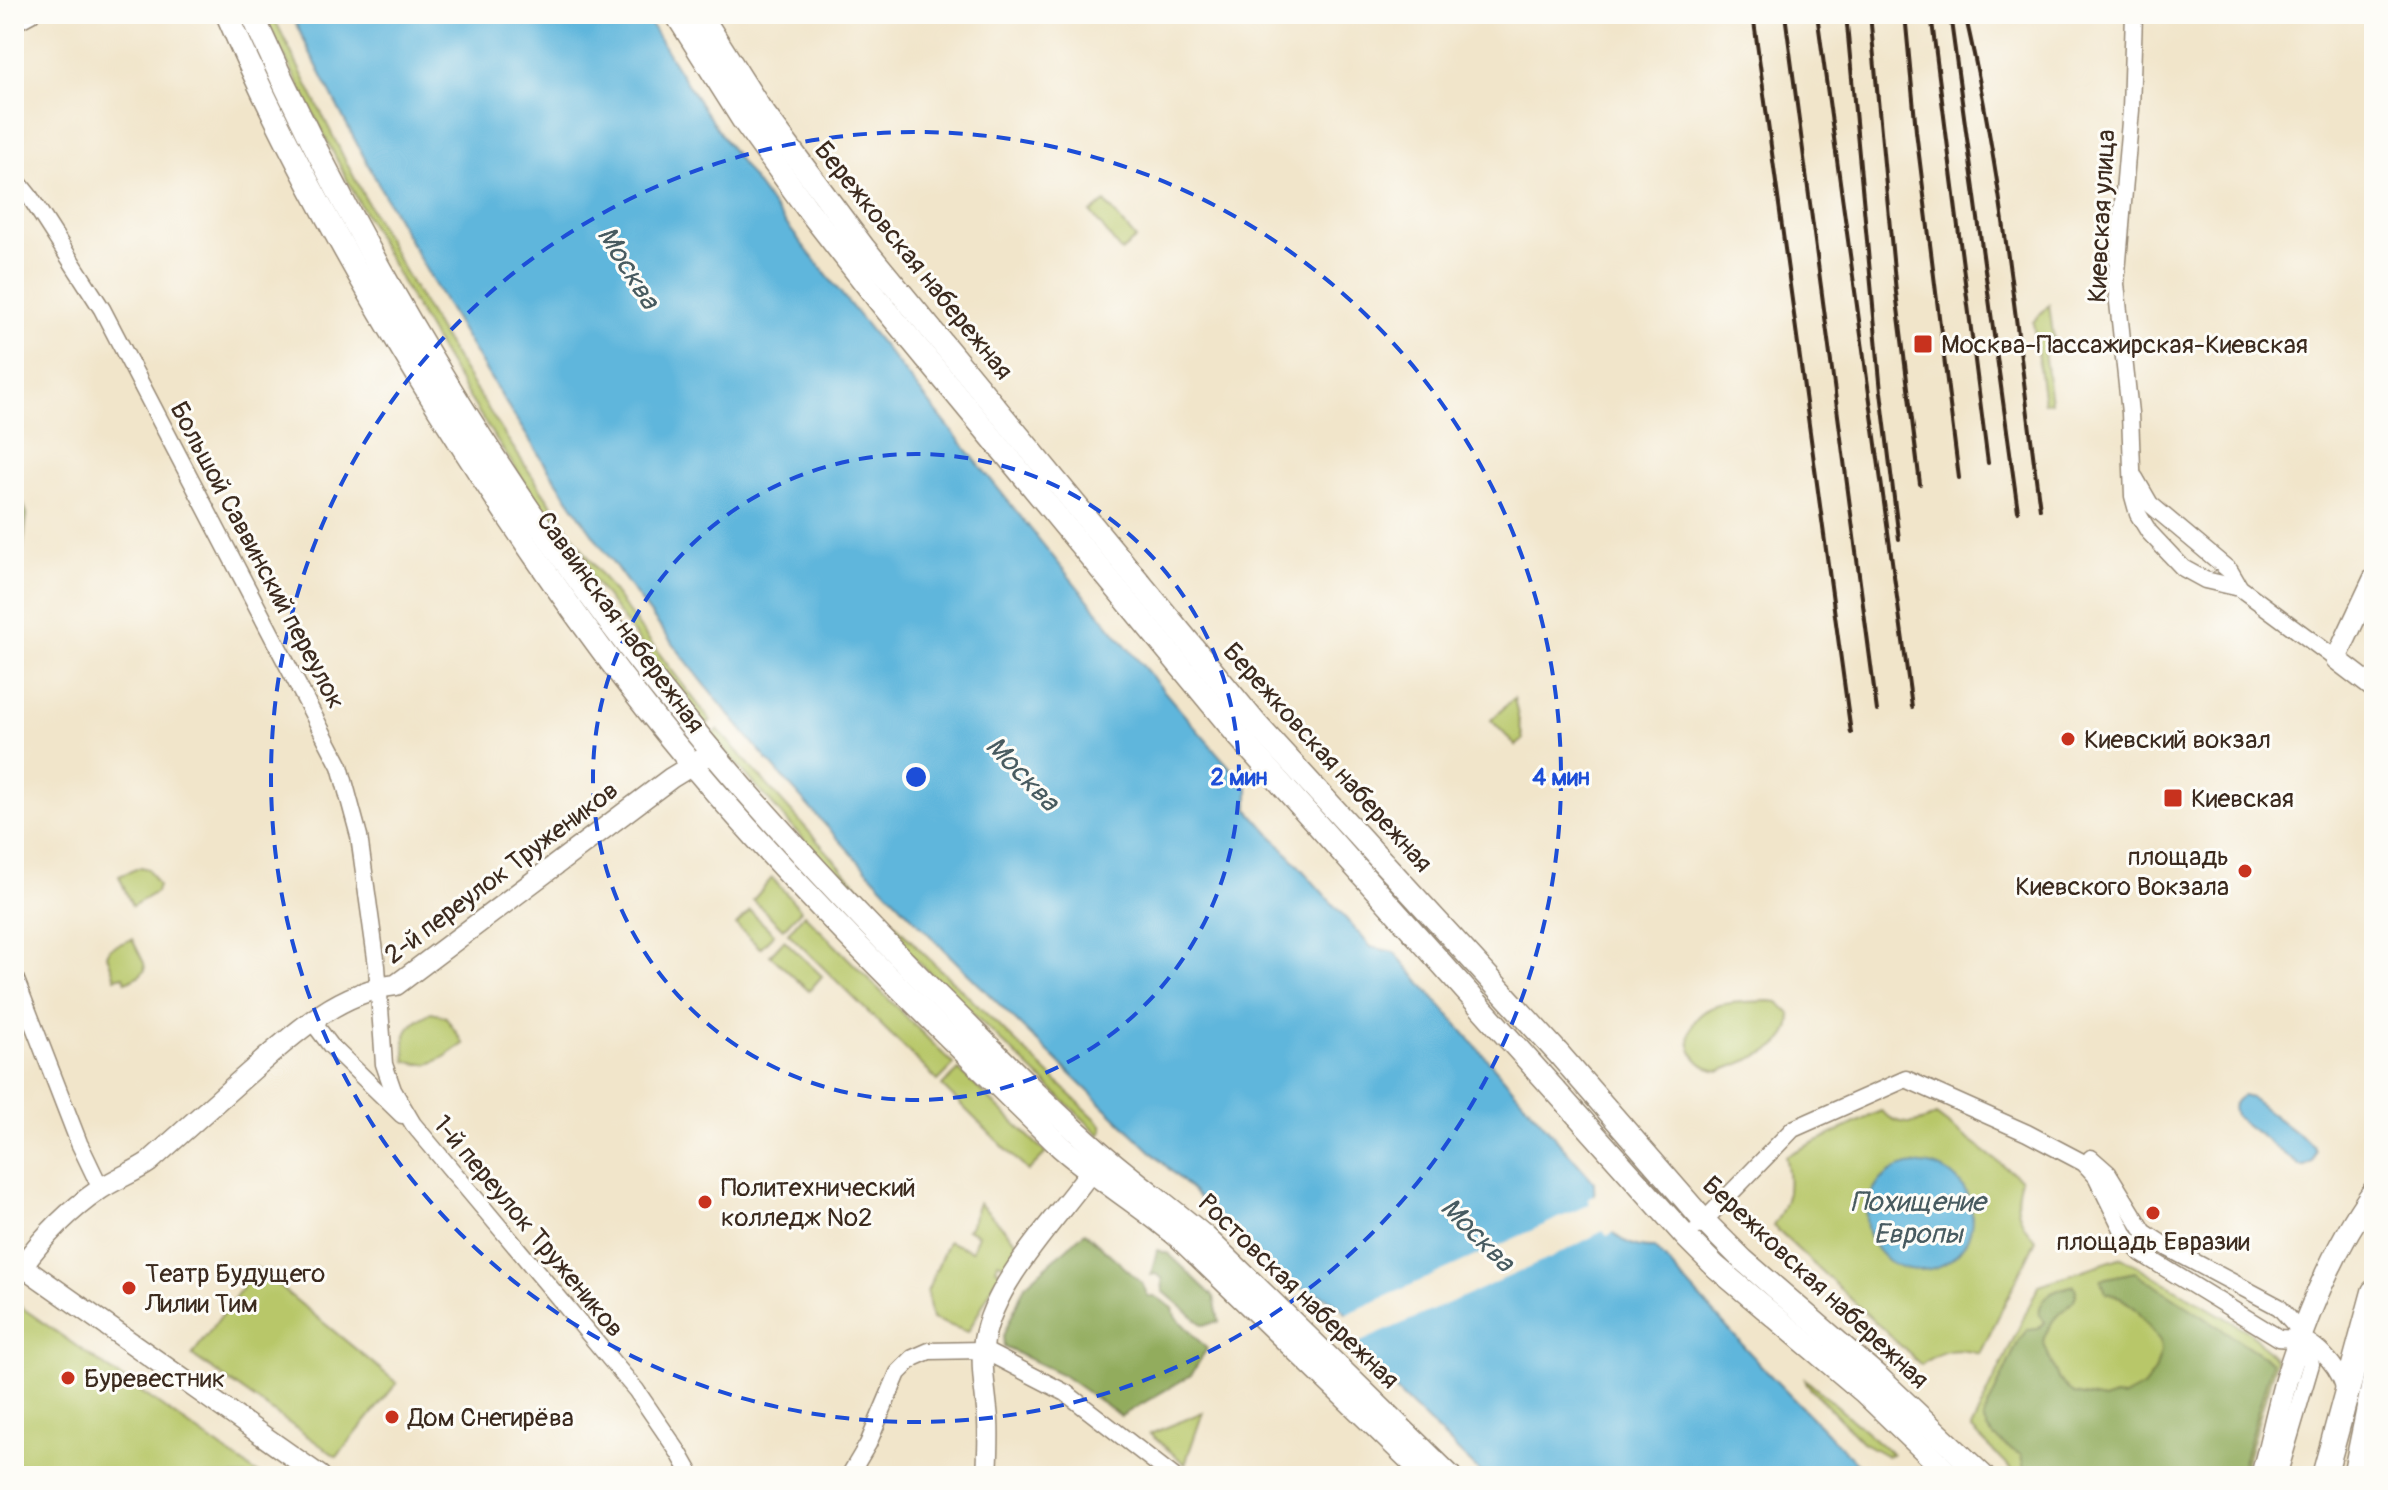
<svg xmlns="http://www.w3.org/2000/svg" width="2388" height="1490" font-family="Pangolin,sans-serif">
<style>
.green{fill:#b8c769;stroke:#7a7844;stroke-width:2}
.forest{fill:#92ac5d;stroke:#666b3e;stroke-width:2}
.water{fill:#5fb6dc;stroke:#4d707d;stroke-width:2}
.pier{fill:#f1e5ca}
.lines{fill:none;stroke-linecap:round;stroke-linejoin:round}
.minor-casing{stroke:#968874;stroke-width:19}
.tertiary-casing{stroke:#968874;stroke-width:23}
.secondary-casing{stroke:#968874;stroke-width:25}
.primary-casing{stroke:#968874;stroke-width:27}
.minor{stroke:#fff;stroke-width:16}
.tertiary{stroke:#fff;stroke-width:20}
.secondary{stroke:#fff;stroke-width:22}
.primary{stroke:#fff;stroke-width:24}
.rail{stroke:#3b2a1e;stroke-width:4}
.ring{fill:none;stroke:#1d4ed8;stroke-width:4;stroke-dasharray:14 10}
.poi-dot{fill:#c8321e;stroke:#fdfcf7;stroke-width:3}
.labels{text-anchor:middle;stroke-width:6;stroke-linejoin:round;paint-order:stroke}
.street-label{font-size:26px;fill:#3b2a1e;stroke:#fdfcf7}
.poi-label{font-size:26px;fill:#3b2a1e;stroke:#fdfcf7;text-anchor:start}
.water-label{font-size:28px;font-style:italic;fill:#485b60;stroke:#fdfcf7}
.centre{fill:#1d4ed8;stroke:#fdfcf7;stroke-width:4}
.ring-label{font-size:24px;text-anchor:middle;font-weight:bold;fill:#1d4ed8;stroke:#fdfcf7;stroke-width:6;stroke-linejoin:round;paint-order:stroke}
</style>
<rect width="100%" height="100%" fill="#fdfcf7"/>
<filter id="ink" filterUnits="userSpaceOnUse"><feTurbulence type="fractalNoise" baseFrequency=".0125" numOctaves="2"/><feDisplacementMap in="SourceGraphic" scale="16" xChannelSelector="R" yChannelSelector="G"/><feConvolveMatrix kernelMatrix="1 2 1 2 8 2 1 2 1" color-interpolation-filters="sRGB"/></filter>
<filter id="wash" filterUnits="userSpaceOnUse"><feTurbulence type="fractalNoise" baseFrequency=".006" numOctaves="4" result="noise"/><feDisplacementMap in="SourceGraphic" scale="32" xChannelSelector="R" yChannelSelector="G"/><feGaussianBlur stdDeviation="1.8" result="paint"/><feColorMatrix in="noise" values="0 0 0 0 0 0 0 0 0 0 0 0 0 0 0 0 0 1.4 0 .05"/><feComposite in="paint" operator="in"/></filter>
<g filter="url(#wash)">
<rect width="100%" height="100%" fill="#f1e5ca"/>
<!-- green -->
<g class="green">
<path d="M263,14H272C318,106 363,199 414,288C502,440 603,583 711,721L704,727C615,610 526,493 450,366C382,252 323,133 263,14Z"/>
<polygon points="1105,202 1136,239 1121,251 1091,213"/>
<polygon points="2049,305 2054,342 2044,352 2051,402 2044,403 2033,322"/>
<polygon points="1514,698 1523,740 1516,746 1491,720"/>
<polygon points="718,730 848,875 922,952 1102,1125 1103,1130 1100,1135 914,958 843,884 711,735"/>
<polygon points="141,867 148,869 158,885 156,892 132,906 119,876"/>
<polygon points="772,878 801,910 783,929 753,900"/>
<polygon points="750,911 774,934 760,948 736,925"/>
<polygon points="804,914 954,1065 938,1081 788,933"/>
<polygon points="132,939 144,963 145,970 140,975 126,982 124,976 115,978 107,955 110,948"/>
<polygon points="784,940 822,976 809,991 770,955"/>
<path d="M1769,1001L1778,1002L1790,1013C1797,1049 1746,1060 1720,1071C1683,1066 1679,1022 1711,1008C1728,1001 1751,1002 1769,1001Z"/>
<path d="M431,1012L446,1017L464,1044C442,1058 433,1070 406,1061C402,1032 406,1027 431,1012Z"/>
<polygon points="959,1070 1046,1153 1028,1171 942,1086"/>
<path d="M1881,1111C1899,1127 1916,1126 1936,1115L2021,1179C2013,1204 2018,1222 2036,1240L1980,1354C1956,1347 1941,1349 1921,1365L1773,1226C1789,1202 1792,1184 1785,1156Z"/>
<polygon points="979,1203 1018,1243 1006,1265 998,1262 996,1269 1001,1271 968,1332 932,1319 927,1292 948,1241 972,1251 978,1234 967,1229 970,1227"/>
<polygon points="2122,1257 2251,1333 2276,1360 2242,1476 2018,1476 1971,1429 2039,1285"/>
<polygon points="257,1268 397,1383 337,1457 192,1355"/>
<polygon points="14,1302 229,1454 261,1476 14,1476"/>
<polygon points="1805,1379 1892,1454 1887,1456 1862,1442 1807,1385"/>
<polygon points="1203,1412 1185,1464 1150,1434"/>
</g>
<!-- forest -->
<g class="forest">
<polygon points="14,479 27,514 21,562 14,569"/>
<polygon points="1085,1232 1142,1283 1148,1296 1158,1298 1173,1308 1175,1316 1207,1349 1191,1375 1121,1416 1061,1374 1004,1347 1003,1336 1025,1285"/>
<polygon points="1157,1250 1169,1254 1214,1297 1219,1322 1203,1325 1163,1291 1162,1278 1156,1274 1151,1275"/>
<path d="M2135,1272L2272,1362L2239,1476H2030L2023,1466L2021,1455C2005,1445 1987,1437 1983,1418L2019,1340L2027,1330L2038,1329L2045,1322L2039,1314C2041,1292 2056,1291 2074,1285C2082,1301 2065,1306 2056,1317C2050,1324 2046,1332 2043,1341L2058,1379L2073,1394L2104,1400L2114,1396L2124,1397L2143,1387L2155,1371L2161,1351L2160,1341L2136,1309L2120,1297L2106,1293L2101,1279Z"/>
</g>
<!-- water -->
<g class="water">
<path d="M291,14H645C723,153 827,276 927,400C1032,531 1136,662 1248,788V809L1371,947L1394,952L1594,1182C1593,1217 1618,1250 1655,1248L1767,1372L1869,1476H1484L1359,1355C1363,1314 1326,1291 1290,1286C1098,1097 894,916 723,707C550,495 411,259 291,14Z"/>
<path d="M2242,1096L2251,1098L2314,1147L2316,1151L2313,1162L2305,1166H2300L2236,1117C2231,1108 2233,1101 2242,1096Z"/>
<circle cx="1919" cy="1217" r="53"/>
</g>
<!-- pier -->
<polygon class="pier" points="1598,1194 1599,1204 1617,1231 1607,1236 1603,1231 1553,1257 1358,1343 1359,1348 1356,1350 1352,1329 1339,1311 1342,1310 1345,1315 1590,1204 1588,1199"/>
</g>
<g filter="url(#ink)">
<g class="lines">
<defs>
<g id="minor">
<polyline points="2134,14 2131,110 2116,284 2130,413 2133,496 2138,514 2149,532 2183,568 2205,580 2240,588"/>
<polyline points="14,23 31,14"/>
<polyline points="14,177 30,197 102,309 340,766 359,836 377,966 384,1064 393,1090 413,1124 636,1390 679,1453 692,1476"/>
<polyline points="2135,478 2150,504 2230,571 2240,588 2336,659"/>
<polyline points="14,975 79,1143 101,1189"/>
<polyline points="312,1021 331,1046 402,1115"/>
<polyline points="2091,1158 2108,1173 2144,1232 2170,1249 2279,1307 2295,1325 2311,1364 2278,1476"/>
<path d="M1699,1226L1793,1129L1906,1079L2027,1133L2084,1163L2096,1176L2126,1237L2142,1254L2279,1338C2286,1339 2293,1338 2299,1339C2317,1342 2345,1374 2344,1392"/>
<polyline points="849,1476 868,1444 898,1373 913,1358 929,1351 983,1350 1066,1393 1173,1476"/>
</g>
<g id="tertiary">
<polyline points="2374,578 2336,659 2374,688"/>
<polyline points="14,1260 320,1476"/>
<path d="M22,1266C43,1237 70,1210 99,1190C115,1179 133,1173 149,1162C180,1134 211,1107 241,1080C286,1041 334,992 396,985L671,778L707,756"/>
<path d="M987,1476C988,1458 989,1439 988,1420C986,1394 980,1366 984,1340C995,1277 1065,1211 1100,1158"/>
</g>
<g id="secondary">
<path d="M227,14C281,140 349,262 420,379C503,514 593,647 695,768C808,902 936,1024 1061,1147C1099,1180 1142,1205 1180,1238L1427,1476"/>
<path d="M252,14C368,274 521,521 703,741C775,827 853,910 932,990C988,1045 1043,1103 1102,1154C1136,1183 1172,1209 1206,1238L1450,1476"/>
<polyline points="676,14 743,120 806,207 880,302 1240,738 1687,1238 1716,1267 1864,1392 1951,1476"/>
<polyline points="700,14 759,107 864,248 1257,725 1558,1053 1704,1221 1743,1260 1878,1377 1983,1476"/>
<path d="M2262,1476C2271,1444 2277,1412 2286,1380C2306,1315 2334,1247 2374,1191"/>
</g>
<g id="primary">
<polyline points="2324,1476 2374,1292"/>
<polyline points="2355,1476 2374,1384"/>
</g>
</defs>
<!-- minor casing -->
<use href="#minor" class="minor-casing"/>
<!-- tertiary casing -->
<use href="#tertiary" class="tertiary-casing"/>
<!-- secondary casing -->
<use href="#secondary" class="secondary-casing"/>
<!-- primary casing -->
<use href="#primary" class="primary-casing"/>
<!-- minor -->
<use href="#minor" class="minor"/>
<!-- tertiary -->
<use href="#tertiary" class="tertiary"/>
<!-- secondary -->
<use href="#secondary" class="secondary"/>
<!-- primary -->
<use href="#primary" class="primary"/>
<!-- rail -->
<g class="rail">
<polyline points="1753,14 1851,733"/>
<polyline points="1785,14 1877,711"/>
<polyline points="1817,14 1912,707"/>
<polyline points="1846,14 1881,392 1899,539"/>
<polyline points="1870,14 1896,292 1920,484"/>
<polyline points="1905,14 1916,131 1959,478"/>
<polyline points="1931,14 1988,463"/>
<polyline points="1950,14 2018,511"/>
<path d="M1965,14C2003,176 2018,344 2040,509"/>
</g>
</g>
</g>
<!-- distance rings -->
<g class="ring">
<circle cx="916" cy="777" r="323"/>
<circle cx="916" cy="777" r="645"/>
</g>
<!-- markers -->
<g class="poi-dot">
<rect x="1913" y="334" width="20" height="20" rx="4"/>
<circle cx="2068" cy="739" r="8"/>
<rect x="2163" y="788" width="20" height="20" rx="4"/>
<circle cx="2245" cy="871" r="8"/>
<circle cx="705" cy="1202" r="8"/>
<circle cx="2153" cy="1213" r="8"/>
<circle cx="129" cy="1288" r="8"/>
<circle cx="68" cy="1378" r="8"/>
<circle cx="392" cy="1417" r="8"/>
</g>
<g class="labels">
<!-- street labels -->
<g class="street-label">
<text transform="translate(2101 216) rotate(-87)" y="9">Киевская улица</text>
<text transform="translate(914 260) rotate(51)" y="9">Бережковская набережная</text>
<text transform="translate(258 555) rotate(62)" y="9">Большой Саввинский переулок</text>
<text transform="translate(621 622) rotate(54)" y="9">Саввинская набережная</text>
<text transform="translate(1328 757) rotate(48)" y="9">Бережковская набережная</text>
<text transform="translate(501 872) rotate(-37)" y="9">2-й переулок Тружеников</text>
<text transform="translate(529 1226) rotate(50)" y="9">1-й переулок Тружеников</text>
<text transform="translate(1816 1282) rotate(43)" y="9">Бережковская набережная</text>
<text transform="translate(1299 1291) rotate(44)" y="9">Ростовская набережная</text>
</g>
<!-- poi labels -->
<g class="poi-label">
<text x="1941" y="353">Москва-Пассажирская-Киевская</text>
<text x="2084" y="748">Киевский вокзал</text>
<text x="2191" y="807">Киевская</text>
<text x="2229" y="865" text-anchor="end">площадь<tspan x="2229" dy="30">Киевского Вокзала</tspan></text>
<text x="721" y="1196">Политехнический<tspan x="721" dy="30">колледж №2</tspan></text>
<text x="2153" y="1250" text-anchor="middle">площадь Евразии</text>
<text x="145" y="1282">Театр Будущего<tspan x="145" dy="30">Лилии Тим</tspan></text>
<text x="84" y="1387">Буревестник</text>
<text x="408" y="1426">Дом Снегирёва</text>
</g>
<!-- water labels -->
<g class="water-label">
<text transform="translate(629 267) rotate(58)" y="10">Москва</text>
<text transform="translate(1023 773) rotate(46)" y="10">Москва</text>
<text x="1918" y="1211">Похищение<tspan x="1918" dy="32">Европы</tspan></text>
<text transform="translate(1478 1234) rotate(45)" y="10">Москва</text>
</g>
</g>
<circle cx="916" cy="777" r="12" class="centre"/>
<g class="ring-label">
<text x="1239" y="785">2 мин</text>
<text x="1561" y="785">4 мин</text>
</g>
<!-- margin -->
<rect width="2388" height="1490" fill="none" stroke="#fdfcf7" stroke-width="48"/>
</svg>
